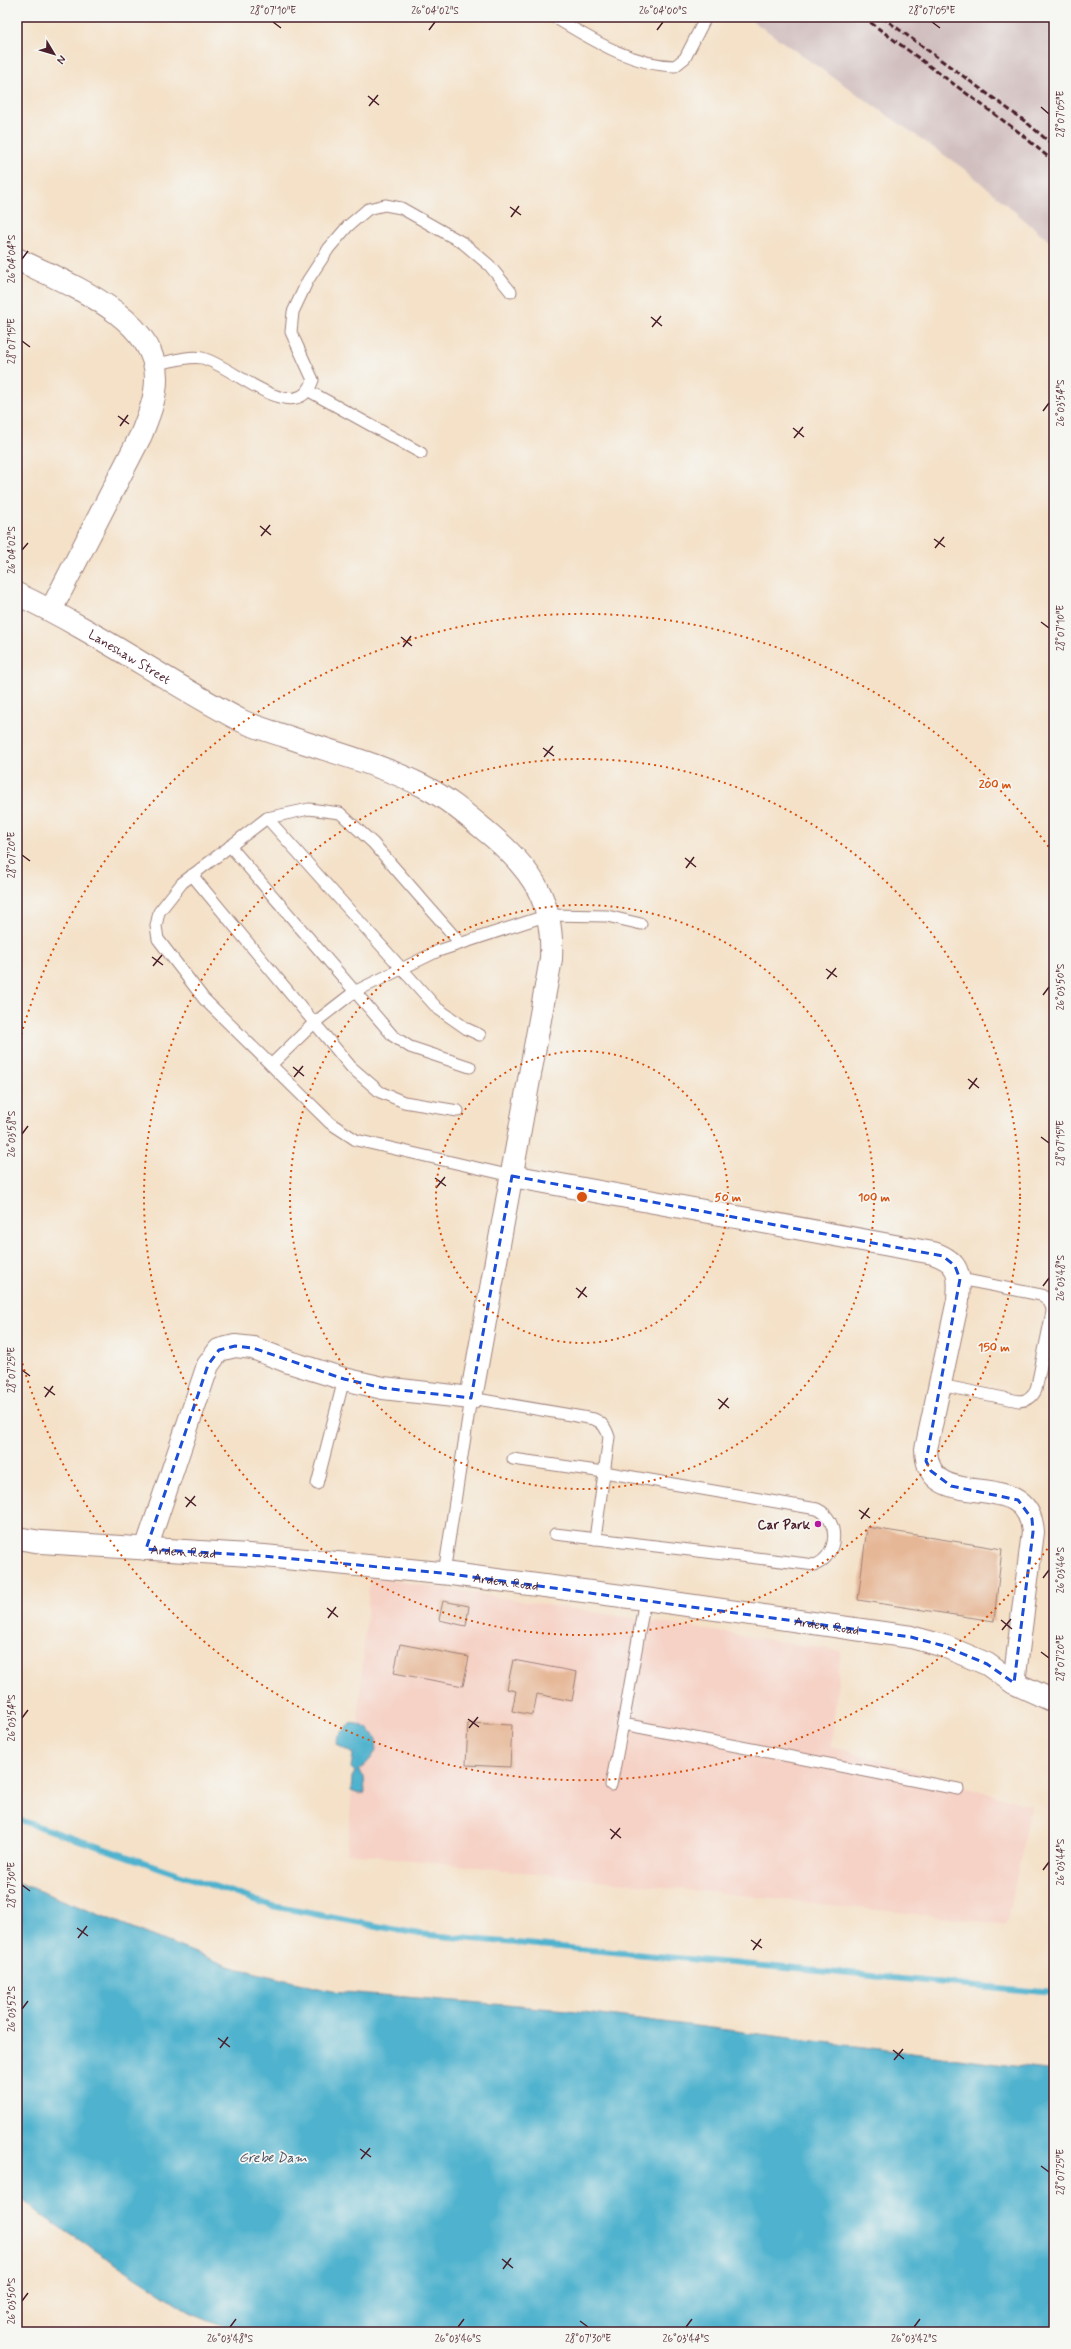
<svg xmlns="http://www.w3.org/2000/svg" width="1071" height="2349" font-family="Mynerve,sans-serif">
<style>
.built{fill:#f6d1c5}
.industrial{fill:#d1bfbf}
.water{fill:#50b2ce;stroke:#4d687c}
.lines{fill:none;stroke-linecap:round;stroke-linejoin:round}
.stream{stroke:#50b2ce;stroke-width:6}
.building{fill:#e6b797}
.service-casing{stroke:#9f807a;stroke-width:13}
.minor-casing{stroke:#9f807a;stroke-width:24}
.service{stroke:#fff;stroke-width:11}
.minor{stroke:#fff;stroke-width:22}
.rail{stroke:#4a1f2b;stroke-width:3;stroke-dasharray:6 3;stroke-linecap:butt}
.marked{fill:none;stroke:#1d4ed8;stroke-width:3;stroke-dasharray:8 5;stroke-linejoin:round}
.ticks{fill:none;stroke:#4a1f2b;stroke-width:1.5}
.ring{fill:none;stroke:#d8530f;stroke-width:2;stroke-dasharray:2 4}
.poi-dot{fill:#b5179e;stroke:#f6f6f2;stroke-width:1.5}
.labels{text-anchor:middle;stroke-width:3.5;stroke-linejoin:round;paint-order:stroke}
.street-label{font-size:13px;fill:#4a1f2b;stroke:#f6f6f2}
.poi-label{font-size:13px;font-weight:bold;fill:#4a1f2b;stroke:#f6f6f2;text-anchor:end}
.water-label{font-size:14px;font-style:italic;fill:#4c5264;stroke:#f6f6f2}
.centre{fill:#d8530f;stroke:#f6f6f2;stroke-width:2}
.ring-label{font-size:12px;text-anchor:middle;font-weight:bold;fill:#d8530f;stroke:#f6f6f2;stroke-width:3.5;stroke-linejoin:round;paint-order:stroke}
.neatline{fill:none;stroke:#4a1f2b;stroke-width:1.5}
.ticks-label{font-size:10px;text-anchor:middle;fill:#4a1f2b}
</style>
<rect width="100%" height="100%" fill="#f6f6f2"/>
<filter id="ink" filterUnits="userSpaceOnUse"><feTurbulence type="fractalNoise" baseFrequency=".025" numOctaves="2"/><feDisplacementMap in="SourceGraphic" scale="8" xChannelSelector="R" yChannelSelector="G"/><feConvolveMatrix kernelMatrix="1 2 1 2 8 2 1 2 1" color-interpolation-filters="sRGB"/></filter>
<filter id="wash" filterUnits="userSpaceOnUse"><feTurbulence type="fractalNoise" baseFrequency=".012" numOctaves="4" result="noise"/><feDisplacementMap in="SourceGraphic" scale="16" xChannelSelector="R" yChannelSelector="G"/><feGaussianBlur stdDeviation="0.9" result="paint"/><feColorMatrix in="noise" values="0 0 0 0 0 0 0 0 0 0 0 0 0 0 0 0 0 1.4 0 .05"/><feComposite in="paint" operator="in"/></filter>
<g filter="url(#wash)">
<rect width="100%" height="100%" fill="#f4e1c8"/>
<!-- built -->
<polygon class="built" points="370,1577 841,1651 831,1746 1031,1806 1007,1924 347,1853"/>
<!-- industrial -->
<polygon class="industrial" points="747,17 1054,17 1054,245 967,171"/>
<!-- water -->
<g class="water">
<path d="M351,1723C363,1724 380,1733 376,1749C374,1757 365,1765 359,1771L364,1777L365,1793L359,1794L351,1791L352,1777L355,1772L351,1768L353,1754L336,1744L338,1736Z"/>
<polygon points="17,1882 228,1966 331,1991 568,2010 1054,2071 1054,2332 238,2332 190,2312 44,2217 17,2194"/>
</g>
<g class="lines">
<!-- stream -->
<polyline class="stream" points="17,1819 272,1906 419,1934 1054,1993"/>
</g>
<g id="blocks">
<!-- building -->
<g class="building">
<polygon points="867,1527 1002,1549 994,1621 858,1600"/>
<polygon points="443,1601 469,1606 466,1626 439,1620"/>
<polygon points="400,1644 469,1657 463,1686 394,1673"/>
<polygon points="513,1660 577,1672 572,1701 537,1694 533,1715 512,1711 516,1691 507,1689"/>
<polygon points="468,1723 512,1725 510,1767 466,1765"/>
</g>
</g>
</g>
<g filter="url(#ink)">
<use href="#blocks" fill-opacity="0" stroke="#9f807a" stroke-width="1"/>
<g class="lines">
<defs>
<g id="service">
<path d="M554,17C591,39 631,65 675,66L685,58L706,17"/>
<path d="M153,365C168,362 188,355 202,358C231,364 296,430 313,380L291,332L293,312L308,280L329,248L348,226L368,209L385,205L401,208L463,243L489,265L511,292"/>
<polyline points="309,391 421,453"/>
<polyline points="267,818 437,1008 467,1029 480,1035"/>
<polyline points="230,846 393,1036 410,1047 470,1067"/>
<polyline points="192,875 351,1067 380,1092 404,1102 458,1111"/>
<polyline points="460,943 373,843 340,813 309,809 267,818 182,883 159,912 156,926 158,939 204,999 330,1123 356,1140 512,1176"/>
<polyline points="271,1065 314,1023 354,992 438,951 548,915 607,916 641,924"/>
<path d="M940,1385L1019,1401C1028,1400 1032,1398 1036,1390L1052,1312C1052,1303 1049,1299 1041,1295L960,1279"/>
<path d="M513,1459L604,1472L817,1509C841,1520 838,1556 815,1565L555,1534"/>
<polyline points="317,1484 344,1379"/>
<path d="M444,1573L471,1398L594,1419C603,1423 606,1428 609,1437L595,1539"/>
<polyline points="645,1599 623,1724 958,1789"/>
<polyline points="611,1785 623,1724"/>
</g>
<g id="minor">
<path d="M17,259C63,282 157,316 156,379C156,399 148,417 141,435L51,610"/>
<path id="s1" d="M17,594C94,630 164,680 240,720C254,727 270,731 285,736C331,752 380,764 423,786C449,799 470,818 492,836C534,872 554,903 551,959L471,1398L383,1388L344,1379L289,1362L253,1348L235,1346L219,1350L208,1365L146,1549"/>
<path d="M512,1176L933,1253C960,1262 960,1275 958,1300L926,1449C927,1519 1028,1462 1033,1532L1014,1683"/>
<path id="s2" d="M17,1538L41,1542L264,1556L451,1574L645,1599L911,1637L944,1646L987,1664L1014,1683L1054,1701"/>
</g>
</defs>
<!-- service casing -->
<use href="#service" class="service-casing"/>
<!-- minor casing -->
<use href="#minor" class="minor-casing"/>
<!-- service -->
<use href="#service" class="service"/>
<!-- minor -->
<use href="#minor" class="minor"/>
<!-- rail -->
<g class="rail">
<polyline points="863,17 1020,133 1054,162"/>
<polyline points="882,17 1026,122 1054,146"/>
</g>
</g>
</g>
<!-- marked area -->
<path class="marked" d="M512,1176L943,1256L955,1266L960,1279L926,1461L931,1471L951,1486L1018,1500L1032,1519L1033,1532L1014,1683L987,1664L944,1646L911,1637L451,1574L264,1556L146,1549L208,1365L219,1350L235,1346L253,1348L344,1379L383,1388L471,1398Z"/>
<!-- ticks -->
<path class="ticks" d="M273,22L281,28M932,22L940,28M429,30L435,22M657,30L663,22M368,96L379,105M369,106L378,95M1041,107L1049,114M510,207L521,215M511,217L519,206M22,259L28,251M651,317L662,326M652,327L661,316M22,341L30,347M1043,411L1049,403M118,416L129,424M120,426L128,415M793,428L804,437M794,438L803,427M260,526L271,535M261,536L270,525M934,539L945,547M935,548L944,537M22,550L28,543M1041,622L1049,628M401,637L412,646M403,647L411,636M543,748L554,756M544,757L553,746M22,855L30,861M685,858L696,867M686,868L694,857M152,957L163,965M153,966L162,955M826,969L837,977M827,979L836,968M1043,995L1049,987M293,1067L304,1076M294,1077L303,1066M968,1079L979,1088M969,1089L977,1078M22,1134L28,1126M1041,1137L1049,1143M435,1178L446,1186M436,1188L445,1177M1043,1286L1049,1278M576,1288L587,1297M578,1298L586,1287M22,1370L30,1376M44,1387L55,1395M45,1397L53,1386M718,1399L729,1408M719,1409L728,1398M185,1497L196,1506M186,1507L195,1496M859,1510L870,1518M861,1519L869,1508M1043,1578L1049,1570M327,1608L338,1617M328,1618L336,1607M1001,1620L1012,1629M1002,1630L1011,1619M1041,1652L1049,1658M22,1718L28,1710M468,1719L479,1727M469,1728L478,1717M610,1829L621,1838M611,1839L620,1828M1043,1870L1049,1862M22,1885L30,1891M77,1928L88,1936M78,1938L87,1926M751,1940L762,1948M753,1950L761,1939M22,2009L28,2001M218,2038L230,2047M220,2048L228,2037M893,2050L904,2059M894,2060L903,2049M360,2149L371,2157M361,2159L370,2148M1041,2166L1049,2172M502,2259L513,2268M503,2269L511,2258M22,2301L28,2293M580,2321L588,2327M230,2327L236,2319M458,2327L464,2319M686,2327L692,2319M914,2327L920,2319"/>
<!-- distance rings -->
<g class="ring">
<circle cx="582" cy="1197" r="146"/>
<circle cx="582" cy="1197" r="292"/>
<circle cx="582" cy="1197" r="438"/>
<path d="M1051 1544A584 584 0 0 1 18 1348M18 1046A584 584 0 0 1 1051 850"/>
</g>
<!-- markers -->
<circle class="poi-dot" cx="818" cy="1524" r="4"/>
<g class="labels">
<!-- street labels -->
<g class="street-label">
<text dy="5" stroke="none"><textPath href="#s1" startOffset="129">Laneshaw Street</textPath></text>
<text dy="5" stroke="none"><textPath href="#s2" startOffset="167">Arden Road</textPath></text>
<text dy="5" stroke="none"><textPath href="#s2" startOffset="491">Arden Road</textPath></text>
<text dy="5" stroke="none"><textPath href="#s2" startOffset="815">Arden Road</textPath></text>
</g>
<!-- poi labels -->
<g class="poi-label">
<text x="810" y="1529">Car Park</text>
</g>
<!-- water labels -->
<g class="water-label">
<text x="273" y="2162">Grebe Dam</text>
</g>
</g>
<circle cx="582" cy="1197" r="6" class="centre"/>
<g class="ring-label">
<text x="995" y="788">200 m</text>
<text x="728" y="1201">50 m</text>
<text x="874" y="1201">100 m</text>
<text x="994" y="1351">150 m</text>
</g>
<!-- margin -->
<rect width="1071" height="2349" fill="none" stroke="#f6f6f2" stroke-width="44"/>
<!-- north arrow -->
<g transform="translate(54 54) rotate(128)" stroke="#f6f6f2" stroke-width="3" paint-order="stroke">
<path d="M0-3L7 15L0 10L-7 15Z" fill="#4a1f2b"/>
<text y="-6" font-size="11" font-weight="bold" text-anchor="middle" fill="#4a1f2b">N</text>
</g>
<rect x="22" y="22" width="1027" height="2305" class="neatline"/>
<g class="ticks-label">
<text x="273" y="14">28°07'10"E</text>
<text x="435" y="14">26°04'02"S</text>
<text x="663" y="14">26°04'00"S</text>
<text x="932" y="14">28°07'05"E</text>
<text transform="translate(1060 114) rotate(-90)" y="4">28°07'05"E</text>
<text transform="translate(11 259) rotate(-90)" y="4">26°04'04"S</text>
<text transform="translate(11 341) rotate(-90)" y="4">28°07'15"E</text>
<text transform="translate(1060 403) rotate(-90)" y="4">26°03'54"S</text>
<text transform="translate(11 550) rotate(-90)" y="4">26°04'02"S</text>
<text transform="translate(1060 628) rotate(-90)" y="4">28°07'10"E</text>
<text transform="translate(11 855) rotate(-90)" y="4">28°07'20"E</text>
<text transform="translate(1060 987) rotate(-90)" y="4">26°03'50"S</text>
<text transform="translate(11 1134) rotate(-90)" y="4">26°03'58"S</text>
<text transform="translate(1060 1143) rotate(-90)" y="4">28°07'15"E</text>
<text transform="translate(1060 1278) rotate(-90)" y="4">26°03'48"S</text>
<text transform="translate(11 1370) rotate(-90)" y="4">28°07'25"E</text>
<text transform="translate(1060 1570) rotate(-90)" y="4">26°03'46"S</text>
<text transform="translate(1060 1658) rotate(-90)" y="4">28°07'20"E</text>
<text transform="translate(11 1718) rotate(-90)" y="4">26°03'54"S</text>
<text transform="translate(1060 1862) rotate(-90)" y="4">26°03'44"S</text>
<text transform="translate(11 1885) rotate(-90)" y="4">28°07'30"E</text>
<text transform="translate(11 2009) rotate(-90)" y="4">26°03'52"S</text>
<text transform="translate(1060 2172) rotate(-90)" y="4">28°07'25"E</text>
<text transform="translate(11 2301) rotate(-90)" y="4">26°03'50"S</text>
<text x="230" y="2342">26°03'48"S</text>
<text x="458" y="2342">26°03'46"S</text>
<text x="588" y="2342">28°07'30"E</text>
<text x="686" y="2342">26°03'44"S</text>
<text x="914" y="2342">26°03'42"S</text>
</g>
</svg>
